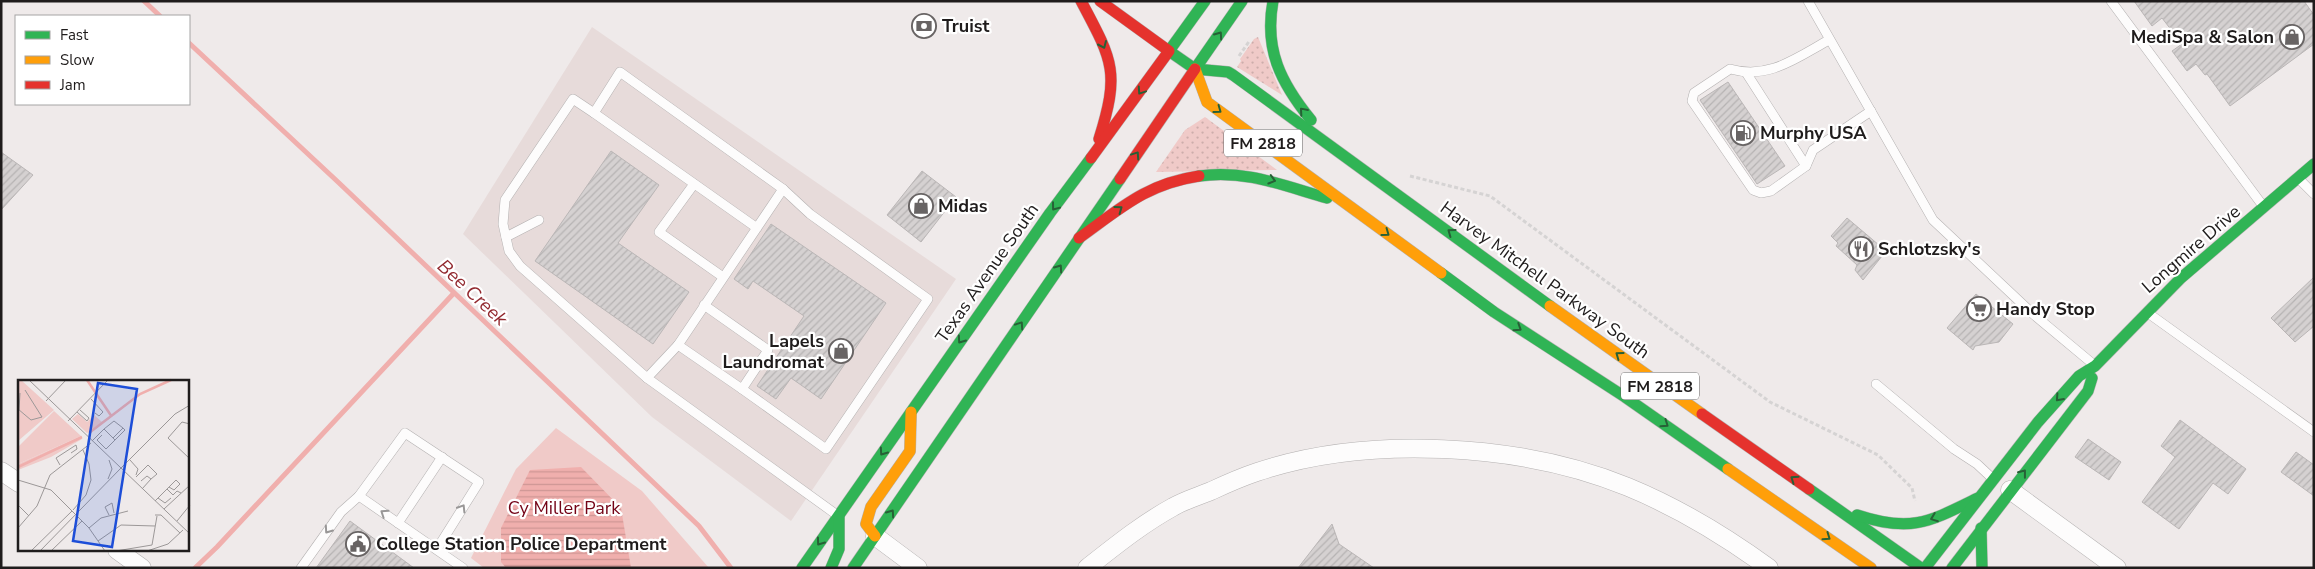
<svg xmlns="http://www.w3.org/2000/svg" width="2315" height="569" font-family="'Nunito Sans',sans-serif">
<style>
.built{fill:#e7dbda}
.grass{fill:url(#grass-dots)}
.park{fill:#f0cac8}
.water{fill:url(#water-rules)}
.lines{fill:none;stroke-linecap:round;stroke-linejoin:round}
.stream{stroke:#f0afad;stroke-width:5}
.building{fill:url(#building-hatch);stroke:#bab6b6}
.lane-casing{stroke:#b4b1b1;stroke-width:10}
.street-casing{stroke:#b4b1b1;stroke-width:19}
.fast-casing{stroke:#b4b1b1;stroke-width:12}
.slow-casing{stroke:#b4b1b1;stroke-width:12}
.jam-casing{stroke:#b4b1b1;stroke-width:12}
.path{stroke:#d5d3d3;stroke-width:3;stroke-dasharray:4 2.5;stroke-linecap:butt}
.lane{stroke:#fdfcfc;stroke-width:9}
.street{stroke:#fdfcfc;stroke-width:18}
.fast{stroke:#30b455;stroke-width:11}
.slow{stroke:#ff9f0a;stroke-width:11}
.jam{stroke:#e5322d;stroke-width:11}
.oneway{stroke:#276036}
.oneway2{stroke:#999797}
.labels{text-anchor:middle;stroke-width:4.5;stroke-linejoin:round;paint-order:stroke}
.shield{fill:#fff;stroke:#626060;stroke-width:1}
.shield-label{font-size:16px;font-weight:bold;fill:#1f1c1c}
.poi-label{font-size:18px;font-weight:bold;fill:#1f1c1c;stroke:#fff;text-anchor:start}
.street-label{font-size:18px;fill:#1f1c1c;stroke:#fff}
.park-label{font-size:18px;fill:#730316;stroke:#fff}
.water-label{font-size:19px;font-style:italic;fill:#92292f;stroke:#fff}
.inset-river{fill:none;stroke:#f0afad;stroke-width:2.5}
.inset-road{fill:none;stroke:#9c9898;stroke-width:1}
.view{fill:#1d4ed8;fill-opacity:0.15;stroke:#1d4ed8;stroke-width:2.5}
.inset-edge{fill:none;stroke:#1f1c1c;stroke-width:2.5}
</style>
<defs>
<pattern id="grass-dots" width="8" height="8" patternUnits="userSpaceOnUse" patternTransform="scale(1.25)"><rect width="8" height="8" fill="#f0cac8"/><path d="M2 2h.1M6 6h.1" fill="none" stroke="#cdadab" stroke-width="1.8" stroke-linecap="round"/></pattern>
<pattern id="water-rules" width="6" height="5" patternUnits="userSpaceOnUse" patternTransform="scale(1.25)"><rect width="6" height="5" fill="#f0afad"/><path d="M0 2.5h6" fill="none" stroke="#cd9694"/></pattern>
<pattern id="building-hatch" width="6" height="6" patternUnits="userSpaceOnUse" patternTransform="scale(1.25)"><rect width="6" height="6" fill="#d5d1d1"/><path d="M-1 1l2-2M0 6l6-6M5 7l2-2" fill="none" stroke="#b6b3b3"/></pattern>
</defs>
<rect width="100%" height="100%" fill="#efeaea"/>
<!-- built -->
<polygon class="built" points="592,27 956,279 791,521 652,417 463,234"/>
<!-- grass -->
<g class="grass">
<polygon points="1258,37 1282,95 1237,67 1241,61 1240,59 1254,39"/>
<polygon points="1205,117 1277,170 1156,172 1185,130"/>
</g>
<!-- park -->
<polygon class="park" points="556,428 642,491 709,568 484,568 471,558 516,469"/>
<!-- water -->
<polygon class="water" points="581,467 621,508 631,568 506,568 501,562 501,528 530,470"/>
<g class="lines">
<!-- stream -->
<g class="stream">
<polyline points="144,1 160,16"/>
<polyline points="189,43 338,182 699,526 731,568"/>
<polyline points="195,568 217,547 454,293"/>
</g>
</g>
<!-- building -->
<g class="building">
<polygon points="2134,1 2304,1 2314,15 2314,44 2230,106 2207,74 2205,75 2196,64 2187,71 2172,51 2182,44 2162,18 2152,26"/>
<polygon points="1728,82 1785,166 1757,184 1700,100"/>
<polygon points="611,151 659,185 618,243 689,292 653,344 535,261"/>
<polygon points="1,152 33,175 1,210"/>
<polygon points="922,171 956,197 921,242 887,215"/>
<polygon points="1847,218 1886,251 1863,280 1855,270 1857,265 1836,246 1838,243 1831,236"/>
<polygon points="771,224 886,303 821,399 791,378 776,399 757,386 804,316 753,281 748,289 734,279"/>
<polygon points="2314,277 2314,326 2295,342 2271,318"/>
<polygon points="1976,294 2013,324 1999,342 1975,346 1973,350 1947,328"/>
<polygon points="2180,420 2246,469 2228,494 2213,483 2179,529 2142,502 2175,457 2161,446"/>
<polygon points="2088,439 2121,462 2109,480 2075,457"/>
<polygon points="2296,452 2314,465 2314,496 2281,472"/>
<polygon points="350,521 414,568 316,568"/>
<polygon points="1332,524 1339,544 1374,568 1298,568"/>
</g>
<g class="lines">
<defs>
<g id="lane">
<polyline points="1808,1 1933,220 2033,314 2093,364"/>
<polyline points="2111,1 2263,206"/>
<path d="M1829,40C1796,58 1769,80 1730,69L1694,93L1692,101L1753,190L1761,193L1771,191L1806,166L1813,150L1871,111"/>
<polyline points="1747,74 1806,166"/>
<polyline points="594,113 573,99 505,200 503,224 509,251 520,266 647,378"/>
<polyline points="2300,180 2314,194"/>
<polyline points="694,184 659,232 723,277"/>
<polyline points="757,228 594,113 620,72 783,189 678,345 647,378 837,515"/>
<polyline points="506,237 539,220"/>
<polyline points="2148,313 2314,432"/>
<polyline points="678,345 742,389 768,350 704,305"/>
<polyline points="1876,384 1954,449 1977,464 1993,479"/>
<polyline points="742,389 826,449 928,299 810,214 783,189"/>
<polyline points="359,496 463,568"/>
<polyline points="398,523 442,457"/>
<polyline points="301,568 341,512 359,496 405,433 479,482 437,549"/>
</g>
<g id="street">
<polyline points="1,471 19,483"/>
<polyline points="2010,490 2117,568"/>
<polyline points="875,536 918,568"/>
<polyline points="117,550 142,568"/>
<path d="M1087,568C1115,546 1142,524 1173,507C1185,500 1199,496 1211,491C1226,484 1242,477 1257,472C1367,435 1521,443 1628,487C1679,508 1725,536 1769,568"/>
</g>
<g id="fast">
<polyline points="1205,1 1169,51 1195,69 1228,72 1233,75 1550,306"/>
<path d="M1273,1C1264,50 1281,83 1311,120"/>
<polyline points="1195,69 1242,1"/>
<path d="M1199,176C1245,169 1284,186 1327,198"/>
<polyline points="1441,273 1494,312 1625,397 1728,469"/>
<polyline points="1809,489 1921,568"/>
<path d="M1857,515C1911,533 1929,522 1978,498"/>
<polyline points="1981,528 1982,568"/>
<polyline points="802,568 1050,213 1091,158"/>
<polyline points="831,568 839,549 839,517"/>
<polyline points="853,568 1120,179"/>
<polyline points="1925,568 2038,422 2079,376 2095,366 2181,278 2314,164"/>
<polyline points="1952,568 2088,391 2092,378"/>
</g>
<g id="slow">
<polyline points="1195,69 1207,102 1441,273"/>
<polyline points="1550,306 1702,414"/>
<polyline points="1728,469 1871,568"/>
<polyline points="875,536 866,524 871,507 910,451 911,412"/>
</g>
<g id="jam">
<path d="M1081,1C1113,61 1120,72 1099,139"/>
<polyline points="1091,158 1169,51 1100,1"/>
<polyline points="1120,179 1195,69"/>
<path d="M1079,238C1121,208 1146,184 1199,176"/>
<polyline points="1702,414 1809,489"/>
</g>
</defs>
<!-- lane casing -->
<use href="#lane" class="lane-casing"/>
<!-- street casing -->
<use href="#street" class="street-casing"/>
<!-- fast casing -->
<use href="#fast" class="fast-casing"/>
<!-- slow casing -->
<use href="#slow" class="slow-casing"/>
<!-- jam casing -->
<use href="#jam" class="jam-casing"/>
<!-- path -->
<g class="path">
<polyline points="1239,56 1250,40"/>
<polyline points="1410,176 1490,196 1770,402 1878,455 1912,488 1915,501"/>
</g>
<!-- lane -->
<use href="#lane" class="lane"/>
<!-- street -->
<use href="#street" class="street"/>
<!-- fast -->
<use href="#fast" class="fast"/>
<!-- slow -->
<use href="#slow" class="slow"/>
<!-- jam -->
<use href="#jam" class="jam"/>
</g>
<!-- one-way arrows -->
<defs><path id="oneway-chevron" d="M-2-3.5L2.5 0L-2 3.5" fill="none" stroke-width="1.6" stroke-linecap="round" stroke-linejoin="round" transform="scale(1.25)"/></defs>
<g class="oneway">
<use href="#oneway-chevron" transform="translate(1219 35) rotate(-55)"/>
<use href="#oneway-chevron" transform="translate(1103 45) rotate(66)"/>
<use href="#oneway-chevron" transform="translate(1141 91) rotate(124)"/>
<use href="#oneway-chevron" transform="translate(1218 110) rotate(36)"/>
<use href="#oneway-chevron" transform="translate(1303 111) rotate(-131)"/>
<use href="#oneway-chevron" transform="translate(1136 155) rotate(-56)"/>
<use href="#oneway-chevron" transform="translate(1272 180) rotate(16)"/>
<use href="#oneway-chevron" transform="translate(1055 207) rotate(127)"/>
<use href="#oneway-chevron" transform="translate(1119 209) rotate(-36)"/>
<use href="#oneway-chevron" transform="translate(1451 232) rotate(-144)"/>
<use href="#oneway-chevron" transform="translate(1386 233) rotate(36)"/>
<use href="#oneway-chevron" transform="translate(1059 268) rotate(-55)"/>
<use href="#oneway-chevron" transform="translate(1020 325) rotate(-56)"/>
<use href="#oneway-chevron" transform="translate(1518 328) rotate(33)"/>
<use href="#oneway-chevron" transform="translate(961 340) rotate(125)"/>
<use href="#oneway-chevron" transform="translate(1619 355) rotate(-144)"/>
<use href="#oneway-chevron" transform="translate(2059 398) rotate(132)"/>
<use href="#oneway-chevron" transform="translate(1665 424) rotate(35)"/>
<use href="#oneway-chevron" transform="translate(883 452) rotate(125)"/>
<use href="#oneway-chevron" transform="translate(2023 473) rotate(-52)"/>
<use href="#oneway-chevron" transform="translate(1794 479) rotate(-145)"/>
<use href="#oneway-chevron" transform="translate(891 513) rotate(-55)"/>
<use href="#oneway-chevron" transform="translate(1934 518) rotate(159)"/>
<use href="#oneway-chevron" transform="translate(1827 537) rotate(35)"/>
<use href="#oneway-chevron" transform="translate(820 542) rotate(126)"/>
</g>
<g class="oneway2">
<use href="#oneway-chevron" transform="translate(462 508) rotate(-58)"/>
<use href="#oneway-chevron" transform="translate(384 513) rotate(-146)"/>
<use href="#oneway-chevron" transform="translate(328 530) rotate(125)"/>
</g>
<!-- icons -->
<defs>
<symbol id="bank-ring" viewBox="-11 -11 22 22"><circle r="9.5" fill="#fff" stroke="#686464" stroke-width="1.5"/><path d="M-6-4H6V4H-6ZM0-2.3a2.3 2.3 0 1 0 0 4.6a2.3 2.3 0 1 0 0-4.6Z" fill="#686464"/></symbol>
<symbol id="shop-ring" viewBox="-11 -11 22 22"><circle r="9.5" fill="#fff" stroke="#686464" stroke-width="1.5"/><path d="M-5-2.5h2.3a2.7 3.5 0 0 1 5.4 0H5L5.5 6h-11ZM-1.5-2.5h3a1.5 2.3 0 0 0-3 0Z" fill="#686464"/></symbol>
<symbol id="fuel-ring" viewBox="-11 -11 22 22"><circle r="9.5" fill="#fff" stroke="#686464" stroke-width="1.5"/><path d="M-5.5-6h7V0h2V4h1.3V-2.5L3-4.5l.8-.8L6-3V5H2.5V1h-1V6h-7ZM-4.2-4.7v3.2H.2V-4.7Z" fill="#686464"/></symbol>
<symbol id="restaurant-ring" viewBox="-11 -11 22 22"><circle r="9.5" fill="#fff" stroke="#686464" stroke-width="1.5"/><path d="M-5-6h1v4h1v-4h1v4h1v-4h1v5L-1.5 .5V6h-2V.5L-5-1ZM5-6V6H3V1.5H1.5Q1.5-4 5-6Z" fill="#686464"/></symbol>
<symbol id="supermarket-ring" viewBox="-11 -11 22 22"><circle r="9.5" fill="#fff" stroke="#686464" stroke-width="1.5"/><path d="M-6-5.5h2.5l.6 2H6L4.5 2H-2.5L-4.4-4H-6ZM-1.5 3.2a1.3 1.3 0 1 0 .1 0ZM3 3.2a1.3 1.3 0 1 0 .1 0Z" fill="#686464"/></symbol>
<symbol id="civic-ring" viewBox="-11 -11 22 22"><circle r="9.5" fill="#fff" stroke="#686464" stroke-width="1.5"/><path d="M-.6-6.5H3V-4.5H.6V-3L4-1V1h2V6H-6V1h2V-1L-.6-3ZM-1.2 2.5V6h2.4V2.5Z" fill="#686464"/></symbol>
</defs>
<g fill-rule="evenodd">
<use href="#bank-ring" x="910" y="12" width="28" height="28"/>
<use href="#shop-ring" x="2278" y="23" width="28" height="28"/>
<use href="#fuel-ring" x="1729" y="119" width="28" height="28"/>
<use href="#shop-ring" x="907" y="192" width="28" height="28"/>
<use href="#restaurant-ring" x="1847" y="235" width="28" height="28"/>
<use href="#supermarket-ring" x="1965" y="295" width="28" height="28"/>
<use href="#shop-ring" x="827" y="337" width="28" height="28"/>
<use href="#civic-ring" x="344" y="530" width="28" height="28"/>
</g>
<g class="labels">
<!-- shield labels -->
<g class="shield">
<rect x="1224" y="129.5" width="78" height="27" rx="4"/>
<rect x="1621" y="372.5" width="78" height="27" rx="4"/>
</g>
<g class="shield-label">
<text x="1263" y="149">FM 2818</text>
<text x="1660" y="392">FM 2818</text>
</g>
<!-- poi labels -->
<g class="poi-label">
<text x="942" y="32">Truist</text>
<text x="2274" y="43" text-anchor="end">MediSpa &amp; Salon</text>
<text x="1760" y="139">Murphy USA</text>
<text x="938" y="212">Midas</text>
<text x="1878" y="255">Schlotzsky's</text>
<text x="1996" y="315">Handy Stop</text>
<text x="824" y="347" text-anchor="end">Lapels<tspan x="824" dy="21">Laundromat</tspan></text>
<text x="376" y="550">College Station Police Department</text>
</g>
<!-- street labels -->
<g class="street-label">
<text transform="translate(2191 249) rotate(-41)" y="6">Longmire Drive</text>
<text transform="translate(987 273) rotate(-55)" y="6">Texas Avenue South</text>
<text transform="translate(1545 280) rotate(36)" y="6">Harvey Mitchell Parkway South</text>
</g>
<!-- park labels -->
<g class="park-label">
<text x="564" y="514">Cy Miller Park</text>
</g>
<!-- water labels -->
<g class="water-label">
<text transform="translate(473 292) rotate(43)" y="7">Bee Creek</text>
</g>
</g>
<!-- overview -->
<g transform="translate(18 380)">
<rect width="171" height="171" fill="#efeaea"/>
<path d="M63,56L64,59L33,77L0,90V84Z" fill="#f0cac8"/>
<path d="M3,0L36,30L0,61V1Z" fill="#f0cac8"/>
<path d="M36,31L63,56L0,84V67ZM60,34L69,42L76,35L84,42L69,53L54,39Z" fill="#f0cac8"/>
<path class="inset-river" d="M69,0L94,37M71,53L122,14L153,0M0,87L64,57"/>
<path class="inset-road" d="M11,0L103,88L157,34L172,25M73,19L85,32L81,36L77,33M28,21L48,0M0,29L13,40L24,37L7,10M1,30L2,13M59,32L69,41L71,38L62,30M50,41L90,0M172,44L164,42L150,58L172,79M86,49L96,41L105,48M84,55L79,60L88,69L97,60M74,61L86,49L97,60L107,50L105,48L95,58M112,80L120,89L118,95M42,85L38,78L58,65L59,69L53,73M118,97L130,85L139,94L133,99M90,99L94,89L91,80M0,100L33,110L71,148M123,101L129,96L133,99L124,109M149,109L155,115L159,111L163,113M140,118L147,123L153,118M137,121L158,100L162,104L156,110L151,107M0,125L11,136M146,129L172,105M55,130L68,115L73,100L71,84L65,70M91,135L87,127L94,123L96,133M137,135H143L162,153M159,141L172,125M0,148L19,126L32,95L73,63M71,148L87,171M71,148L83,138L110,131M80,161L103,145L137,146M13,171L54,131M22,171L103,88L172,154M33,171L64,141M98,171L134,165L139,136M129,171L150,164L165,150"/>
<path class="view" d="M80,3L119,9L94,167L55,161Z"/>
<rect width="171" height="171" class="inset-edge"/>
</g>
<!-- border -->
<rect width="2315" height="569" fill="none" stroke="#1f1c1c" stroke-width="5"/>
<!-- legend -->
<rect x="15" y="15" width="175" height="90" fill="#ffffff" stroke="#a5a4a4"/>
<rect x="25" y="31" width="25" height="8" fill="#30b455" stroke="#a5a4a4"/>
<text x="60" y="40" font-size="15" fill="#1f1c1c">Fast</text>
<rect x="25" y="56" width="25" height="8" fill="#ff9f0a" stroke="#a5a4a4"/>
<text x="60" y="65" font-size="15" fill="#1f1c1c">Slow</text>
<rect x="25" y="81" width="25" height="8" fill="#e5322d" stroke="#a5a4a4"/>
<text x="60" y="90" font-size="15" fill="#1f1c1c">Jam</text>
</svg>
